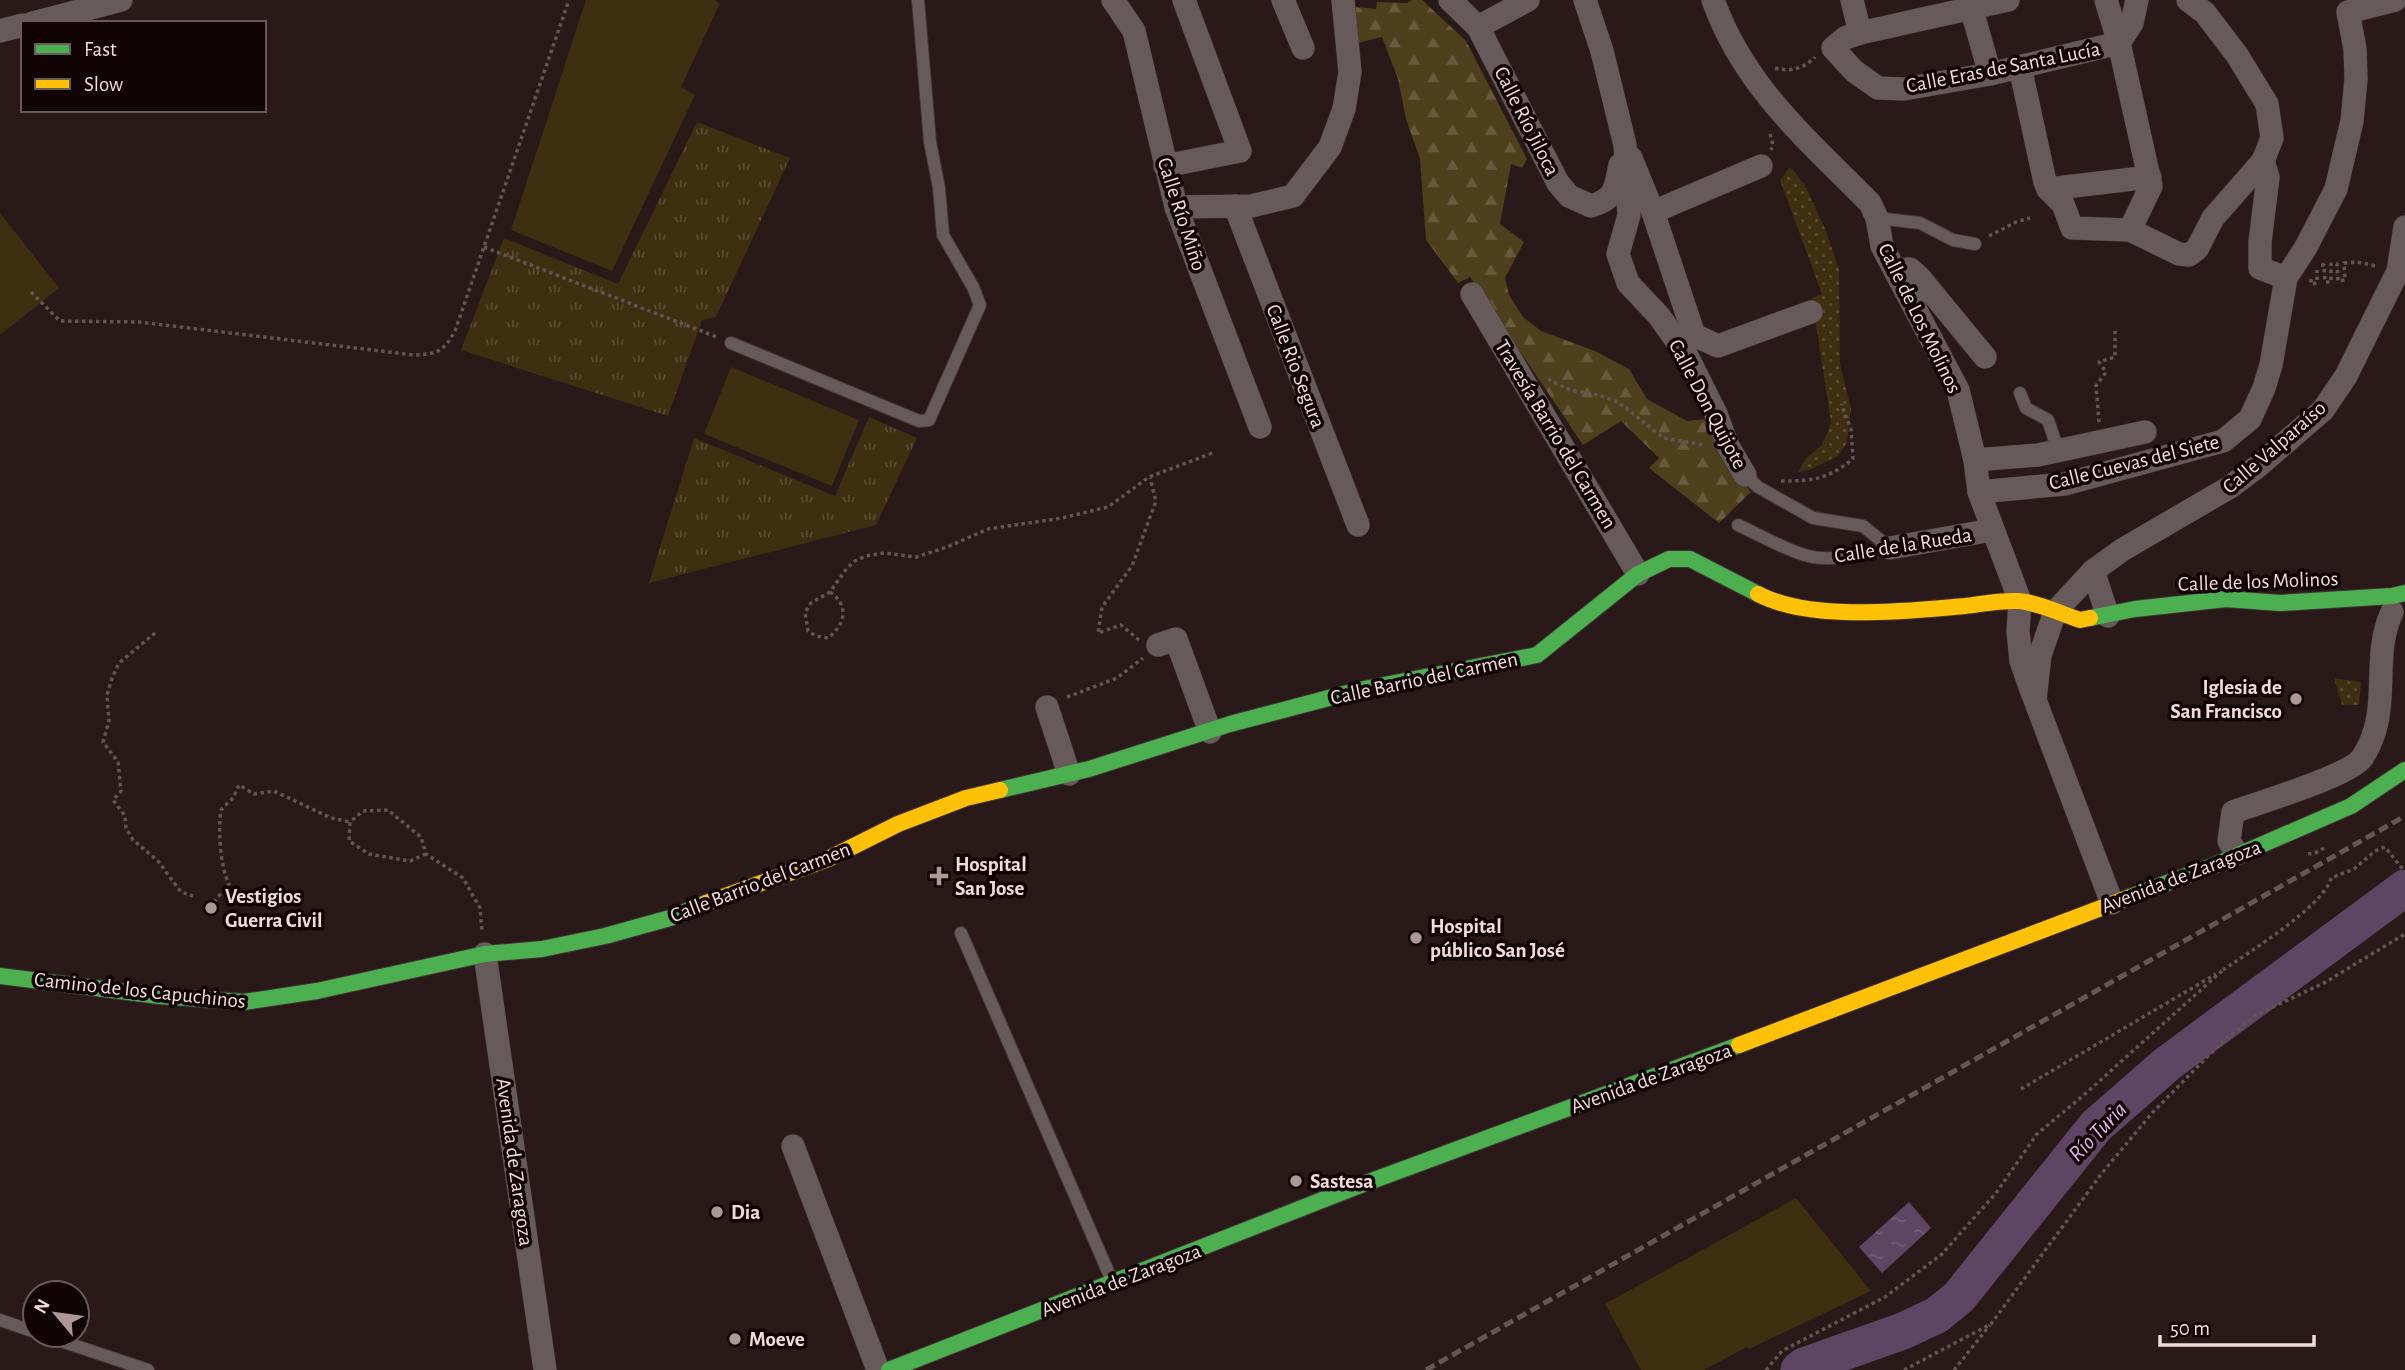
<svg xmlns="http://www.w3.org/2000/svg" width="2405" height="1370" font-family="'Alegreya Sans',sans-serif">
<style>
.grass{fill:url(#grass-dots)}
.forest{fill:url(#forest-firs)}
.park{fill:url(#park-tufts)}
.pitch{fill:#3d2f0f}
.water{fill:url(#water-ripples)}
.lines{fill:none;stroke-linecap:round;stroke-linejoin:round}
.river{stroke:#5d4563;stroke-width:37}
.lane-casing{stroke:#423534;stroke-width:14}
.street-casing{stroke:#423534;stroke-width:24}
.fast-casing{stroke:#423534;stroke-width:18}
.slow-casing{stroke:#423534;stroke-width:18}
.path{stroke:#625554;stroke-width:3.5;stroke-dasharray:3.5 3.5;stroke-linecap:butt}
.lane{stroke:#675a5a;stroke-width:12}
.street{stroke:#675a5a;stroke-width:23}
.fast{stroke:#4caf50;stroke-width:16}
.slow{stroke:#ffc107;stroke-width:16}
.rail{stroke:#635655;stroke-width:5;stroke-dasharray:10 5;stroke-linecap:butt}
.poi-dot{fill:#ac9896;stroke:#100404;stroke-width:2.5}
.labels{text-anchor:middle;stroke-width:7;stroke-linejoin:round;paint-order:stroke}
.street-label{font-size:21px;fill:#f2dcda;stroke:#100404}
.poi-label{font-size:21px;font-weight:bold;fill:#f2dcda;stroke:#100404;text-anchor:start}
.water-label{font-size:23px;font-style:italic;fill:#dfb4ec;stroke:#100404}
</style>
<defs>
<pattern id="grass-dots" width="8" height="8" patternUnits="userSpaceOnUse" patternTransform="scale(1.75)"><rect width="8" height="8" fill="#3d2f0f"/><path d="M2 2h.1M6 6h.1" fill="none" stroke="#5a4d31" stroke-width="1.8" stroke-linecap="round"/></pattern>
<pattern id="forest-firs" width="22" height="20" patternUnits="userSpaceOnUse" patternTransform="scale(1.75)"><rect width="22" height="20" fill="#4e3f1d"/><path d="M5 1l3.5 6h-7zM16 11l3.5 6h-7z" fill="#685a3d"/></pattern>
<pattern id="park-tufts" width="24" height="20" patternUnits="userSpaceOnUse" patternTransform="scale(1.75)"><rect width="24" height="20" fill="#3d2f0f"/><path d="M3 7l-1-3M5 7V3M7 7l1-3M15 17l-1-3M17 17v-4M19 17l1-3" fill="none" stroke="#5a4d31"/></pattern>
<pattern id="water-ripples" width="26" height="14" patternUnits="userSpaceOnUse" patternTransform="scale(1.75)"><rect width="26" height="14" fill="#5d4563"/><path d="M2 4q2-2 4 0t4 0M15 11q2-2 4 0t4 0" fill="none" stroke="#755f79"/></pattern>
</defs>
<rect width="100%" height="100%" fill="#291919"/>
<!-- grass -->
<g class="grass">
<polygon points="1790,167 1805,185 1826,231 1839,269 1840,364 1851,408 1847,443 1838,456 1809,470 1798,472 1806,458 1822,445 1831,423 1812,298 1822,294 1780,180"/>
<polygon points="2334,678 2361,682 2359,705 2342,705"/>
</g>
<!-- forest -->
<polygon class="forest" points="1412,0 1422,0 1466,41 1527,159 1522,168 1511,164 1500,224 1524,242 1505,278 1509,295 1523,317 1541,331 1595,351 1629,369 1647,399 1687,421 1707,419 1731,468 1751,492 1719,523 1649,468 1659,458 1621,421 1583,445 1470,277 1458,283 1426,240 1420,159 1406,119 1398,79 1382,37 1357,43 1354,7 1376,9 1377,2 1407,3"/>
<!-- park -->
<g class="park">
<polygon points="697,122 790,158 716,317 702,320 668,416 461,350 504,238 618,284"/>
<polygon points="869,417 917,438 876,525 649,583 694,438 835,496"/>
</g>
<!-- pitch -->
<g class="pitch">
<polygon points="586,0 714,0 720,3 681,87 695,95 612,271 511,230"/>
<polygon points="0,213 59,288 0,335"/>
<polygon points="731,367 859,420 832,486 704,434"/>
<polygon points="1796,1198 1871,1291 1749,1349 1747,1347 1704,1370 1641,1370 1605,1304"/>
</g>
<!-- water -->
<polygon class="water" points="1909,1202 1931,1228 1882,1273 1859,1247"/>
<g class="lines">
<!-- river -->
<polyline class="river" points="1799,1370 1804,1366 1903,1331 1937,1315 1959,1297 2096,1126 2167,1064 2405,888"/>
<defs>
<g id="lane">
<polyline points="1877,218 1920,223 1953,240 1975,244"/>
<polyline points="731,343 919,421 929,420 980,305 973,287 943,235 939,188 930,142 918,0"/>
<polyline points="2020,393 2026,408 2048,420 2058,450"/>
<polyline points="1745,475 1758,487 1813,518 1863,526 1890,548"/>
<path d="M1738,525C1758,534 1787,551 1808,556C1830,562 1868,554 1890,548"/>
<polyline points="961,933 1113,1283"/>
<polyline points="0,1320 35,1332"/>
<polyline points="43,1335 148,1370"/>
</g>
<g id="street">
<polyline points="1113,0 1134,31 1176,207 1260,427"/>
<polyline points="1283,0 1303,48"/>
<path d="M1450,0L1478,27L1558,183L1569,196L1591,206C1616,199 1615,188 1620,165"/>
<polyline points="1585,0 1602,51 1625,145 1629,215 1618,254 1628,283 1659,316 1686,354 1716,414 1728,446 1745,475"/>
<path d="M1713,0C1744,87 1808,140 1870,203L1877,218L1882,246L1958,390L1975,460L1979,492L2020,601L2018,631L2021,661L2033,695"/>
<polyline points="1852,0 1860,33"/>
<polyline points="1969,0 1990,74"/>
<polyline points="2008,0 1860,33 1845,38 1833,48 1854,71 1878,88 1904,89 1990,74 2119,43"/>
<polyline points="2106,0 2119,43 2151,186 2130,230"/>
<polyline points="33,23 121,0"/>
<polyline points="1478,27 1528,0"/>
<polyline points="0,31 23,25"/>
<polyline points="2119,43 2132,23 2137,0"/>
<polyline points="2020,67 2045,182 2048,189 2063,204 2072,228 2130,230 2179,254 2189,255 2197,249 2213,218 2263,161 2272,138 2267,104 2237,55 2205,13 2188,0"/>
<polyline points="1631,158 1653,212 1694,335 1718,346 1811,312"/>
<polyline points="2263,161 2268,177 2260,242 2260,268 2286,278"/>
<polyline points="1165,166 1240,151 1184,0"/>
<polyline points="2048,189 2150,177"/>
<polyline points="1235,206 1358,525"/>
<polyline points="1176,207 1251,206 1293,196 1330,147 1344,109 1350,72 1343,0"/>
<polyline points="1653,212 1761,166"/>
<polyline points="1895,270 1910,269 1920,278 1985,357"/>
<polyline points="1472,294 1638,574"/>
<polyline points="1975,460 2038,455 2145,432"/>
<polyline points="1979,492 2065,484 2223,441 2250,419 2264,388 2271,365 2286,278 2306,247 2336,189 2352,121 2356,79 2355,49 2348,12 2395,0"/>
<polyline points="1890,548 1992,530"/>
<polyline points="2093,571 2108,616"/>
<polyline points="1158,645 1176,639 1210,732"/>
<polyline points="1047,707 1069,774"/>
<path d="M2237,854L2229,841L2233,812C2258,803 2349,776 2362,758C2375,739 2379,719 2380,697C2382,667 2379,640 2392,612"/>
<polyline points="2112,903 2035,700 2040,655 2055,612 2093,571 2122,550 2230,487 2257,467 2323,410 2346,376 2398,271 2405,227"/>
<polyline points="485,954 545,1370"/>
<polyline points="793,1146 878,1370"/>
</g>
<g id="fast">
<polyline points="2090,618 2135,609 2226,599 2280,603 2392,596 2405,593"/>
<polyline points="1000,790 1089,769 1230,724 1359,690 1537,655 1638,574 1669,559 1690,559 1758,594"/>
<polyline points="2130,897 2215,865 2351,806 2405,770"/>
<polyline points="0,976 159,996 244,1002 317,991 485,954 542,949 605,936 670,918 706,903"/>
<polyline points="889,1370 1358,1186 1739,1045"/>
</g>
<g id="slow">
<path d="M1758,594C1811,622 1906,611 1965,606C1982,604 2001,600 2018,601C2036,602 2062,614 2080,620L2090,618"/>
<polyline points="706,903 828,859 898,824 966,798 1000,790"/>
<polyline points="1739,1045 2130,897"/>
</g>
</defs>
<!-- lane casing -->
<use href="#lane" class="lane-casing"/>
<!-- street casing -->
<use href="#street" class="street-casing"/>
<!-- fast casing -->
<use href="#fast" class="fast-casing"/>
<!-- slow casing -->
<use href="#slow" class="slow-casing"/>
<!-- path -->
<g class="path">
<path d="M1775,68C1790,72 1804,69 1815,57"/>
<polyline points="1770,134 1773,145 1771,150"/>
<polyline points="1989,236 2016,222 2030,218"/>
<polyline points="484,247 717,337"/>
<polyline points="2321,265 2324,265 2325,282 2331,282 2331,264 2337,264 2338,281 2345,280 2344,263 2357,262 2376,266"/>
<polyline points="2311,279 2311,284 2317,283 2317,270"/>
<path d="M31,292L60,321L139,322L414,355C438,354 443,352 455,331L569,0"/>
<polyline points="1548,379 1570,390 1599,395 1618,402 1664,438 1705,445"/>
<polyline points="2099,422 2096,386 2106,372 2099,362 2115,357 2115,329"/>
<path d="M1781,481C1814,481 1827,479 1853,459L1851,429L1841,404"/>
<path d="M830,592C850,606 845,625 828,638L816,636L808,631L805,613L811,603L830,592L847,568L855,561L866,556L884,553L916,557L947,547L988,529L1062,518L1108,507L1149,477L1215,452"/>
<polyline points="155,633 119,663 112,678 107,695 109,721 103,742 118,762 121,791 113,800 125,816 126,828 133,840 158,861 181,892 193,896"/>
<polyline points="1139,640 1121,625 1098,633 1102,607 1132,566 1156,501 1150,478"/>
<polyline points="1067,697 1117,678 1143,658"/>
<polyline points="426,854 410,861 369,854 349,841 350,822 363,811 388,810 421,837 426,854 463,878 480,908 482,931"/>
<polyline points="2308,854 2315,853 2326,847"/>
<path d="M214,902L229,884C220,867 218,829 221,810L233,798L239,785L254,794L274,791L331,818L350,822"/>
<path d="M2223,970C2248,953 2325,905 2331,878L2354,869L2375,851L2385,847L2405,872"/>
<polyline points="2021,1089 2216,974"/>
<polyline points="1766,1370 1782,1351 1885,1297 1942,1254 1996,1193 2037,1134 2085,1094 2224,969"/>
<polyline points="1904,1370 1991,1324 2102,1173 2153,1112 2225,1039 2260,1013 2324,983 2405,934"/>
<polyline points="1954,1370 1990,1325"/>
</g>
<!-- lane -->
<use href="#lane" class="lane"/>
<!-- street -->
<use href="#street" class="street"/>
<!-- fast -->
<use href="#fast" class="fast"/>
<!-- slow -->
<use href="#slow" class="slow"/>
<!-- rail -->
<polyline class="rail" points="1426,1370 2405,816"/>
</g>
<!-- markers -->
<g class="poi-dot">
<circle cx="2296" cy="699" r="7"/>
<path d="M935.5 865.5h7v7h7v7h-7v7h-7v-7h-7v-7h7z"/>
<circle cx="211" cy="908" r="7"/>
<circle cx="1416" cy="938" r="7"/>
<circle cx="1296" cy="1181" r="7"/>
<circle cx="717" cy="1212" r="7"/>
<circle cx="735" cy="1339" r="7"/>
</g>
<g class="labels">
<!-- street labels -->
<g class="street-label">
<text transform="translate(2003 67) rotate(-11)" y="7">Calle Eras de Santa Lucía</text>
<text transform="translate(1527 121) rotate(63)" y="7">Calle Río Jiloca</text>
<text transform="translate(1182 214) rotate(72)" y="7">Calle Río Miño</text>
<text transform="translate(1920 318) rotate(64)" y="7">Calle de Los Molinos</text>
<text transform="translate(1296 366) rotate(69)" y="7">Calle Rio Segura</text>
<text transform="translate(1708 404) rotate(62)" y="7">Calle Don Quijote</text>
<text transform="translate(1556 434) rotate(59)" y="7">Travesía Barrio del Carmen</text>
<text transform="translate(2274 447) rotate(-41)" y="7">Calle Valparaíso</text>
<text transform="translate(2134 462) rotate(-14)" y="7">Calle Cuevas del Siete</text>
<text transform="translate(1903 545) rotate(-9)" y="7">Calle de la Rueda</text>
<text transform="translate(2258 581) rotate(-2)" y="7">Calle de los Molinos</text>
<text transform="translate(1424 678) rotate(-12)" y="7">Calle Barrio del Carmen</text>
<text transform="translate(2181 876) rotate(-21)" y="7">Avenida de Zaragoza</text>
<text transform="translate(760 882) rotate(-21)" y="7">Calle Barrio del Carmen</text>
<text transform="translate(140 990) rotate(6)" y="7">Camino de los Capuchinos</text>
<text transform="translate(1651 1078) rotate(-20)" y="7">Avenida de Zaragoza</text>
<text transform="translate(515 1162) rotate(82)" y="7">Avenida de Zaragoza</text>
<text transform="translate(1121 1280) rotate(-21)" y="7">Avenida de Zaragoza</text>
</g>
<!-- poi labels -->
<g class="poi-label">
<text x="2282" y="694" text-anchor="end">Iglesia de<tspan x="2282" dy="24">San Francisco</tspan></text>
<text x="955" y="871">Hospital<tspan x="955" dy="24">San Jose</tspan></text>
<text x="225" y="903">Vestigios<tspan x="225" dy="24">Guerra Civil</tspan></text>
<text x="1430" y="933">Hospital<tspan x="1430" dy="24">público San José</tspan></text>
<text x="1310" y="1188">Sastesa</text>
<text x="731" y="1219">Dia</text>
<text x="749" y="1346">Moeve</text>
</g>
<!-- water labels -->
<g class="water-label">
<text transform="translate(2097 1131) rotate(-46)" y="8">Río Turia</text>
</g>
</g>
<!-- legend -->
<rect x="21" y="21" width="245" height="91" fill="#100404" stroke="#6a5a5a" stroke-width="2"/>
<rect x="35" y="44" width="35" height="10" fill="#4caf50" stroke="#6a5a5a" stroke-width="2"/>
<text x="84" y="56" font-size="21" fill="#f2dcda">Fast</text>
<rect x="35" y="79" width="35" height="10" fill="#ffc107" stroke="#6a5a5a" stroke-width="2"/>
<text x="84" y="91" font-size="21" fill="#f2dcda">Slow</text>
<!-- north arrow -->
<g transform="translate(56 1314) rotate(299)"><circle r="33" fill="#100404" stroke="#6a5a5a" stroke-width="2"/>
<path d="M0-5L12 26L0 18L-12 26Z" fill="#ac9896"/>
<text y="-10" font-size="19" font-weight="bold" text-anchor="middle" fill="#f2dcda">N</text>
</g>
<!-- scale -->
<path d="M2160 1335v10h154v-10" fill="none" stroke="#f2dcda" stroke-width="3.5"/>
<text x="2170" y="1335" font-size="21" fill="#f2dcda" stroke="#100404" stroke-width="5" paint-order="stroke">50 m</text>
</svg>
